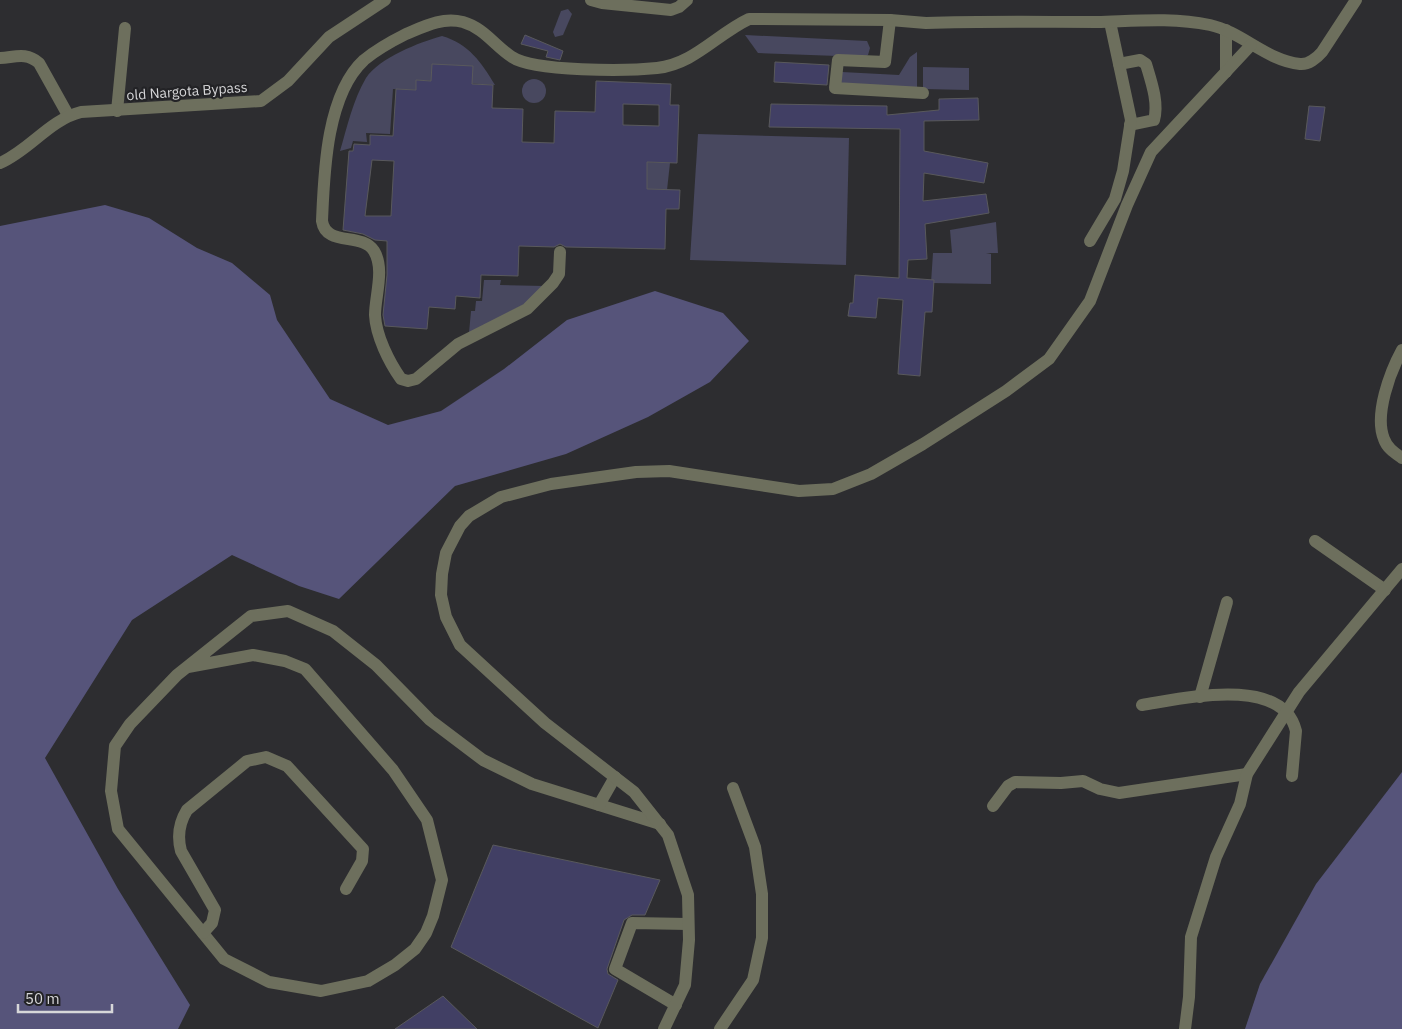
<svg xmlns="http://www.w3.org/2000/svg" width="1402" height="1029" font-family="'IBM Plex Sans',sans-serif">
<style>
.green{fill:#48485f}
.forest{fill:#56547a}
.building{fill:#413f64;stroke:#59595c;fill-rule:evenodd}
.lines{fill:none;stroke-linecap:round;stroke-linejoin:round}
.minor{stroke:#6d6f5d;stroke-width:12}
.labels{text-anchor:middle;stroke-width:4.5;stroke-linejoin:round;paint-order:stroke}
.street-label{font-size:14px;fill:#d7d7d9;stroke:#232326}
</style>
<rect width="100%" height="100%" fill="#2d2d30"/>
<!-- green -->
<g class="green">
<polygon points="568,9 572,14 563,35 555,37 553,32 561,11"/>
<polygon points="745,35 867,41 870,48 868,55 865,57 758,53"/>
<path d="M442,36C469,44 481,62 495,85L417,80L416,90L393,89L390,134L366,133L367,142L353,141L351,148L340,151C347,127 353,100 366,78C379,58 420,42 442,36Z"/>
<polygon points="917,52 917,89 840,83 842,72 899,75 910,57"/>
<polygon points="923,67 969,68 969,90 923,89"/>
<circle cx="534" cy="91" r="12"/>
<polygon points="698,134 849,138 846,265 690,260"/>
<polygon points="647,162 670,163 667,190 647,189"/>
<polygon points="996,222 998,253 986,253 991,254 991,284 931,283 933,253 952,253 950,230"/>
<polygon points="484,280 501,280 500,285 545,286 525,304 469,333 471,311 475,311 476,301 482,301"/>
</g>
<!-- forest -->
<g class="forest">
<polygon points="105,205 149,218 197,248 232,263 270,295 277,320 330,399 388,425 441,411 504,369 567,320 655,291 723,313 749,341 710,382 648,417 566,454 455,486 339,599 299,586 232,555 132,620 45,758 118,889 190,1005 178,1029 0,1029 0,226"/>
<polygon points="1402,772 1402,1029 1245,1029 1260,984 1316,884"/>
</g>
<!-- building -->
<g class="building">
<polygon points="525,35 563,51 560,60 546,57 548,51 521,44"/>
<polygon points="775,62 829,65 827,85 774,82"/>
<path d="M432,64L473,66L472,84L493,85L492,108L523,109L522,142L554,143L555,111L595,112L596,81L671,84L670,105H679L677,163L647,162V189L680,190L679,209H666L665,249L566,247L560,244L554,247L519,246L518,276L481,275L480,298L456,296L455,309L429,307L427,329L385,326L383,315L387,275V241L375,240L363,234L343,230L349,151H353L354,144L370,145V135L393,136L396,89L416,90V80L431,81ZM623,104L659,105V126L623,125ZM372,160L394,161L391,216H365Z"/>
<polygon points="978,98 979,120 924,121 924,151 988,163 984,183 924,173 923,201 986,194 989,213 925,224 927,259 908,260 907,278 934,280 932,312 925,312 920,376 898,374 903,300 878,298 876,318 848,316 850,303 853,303 855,275 899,278 900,129 769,127 771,104 887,106 887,115 939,110 939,99"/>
<polygon points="1309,106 1325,107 1320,141 1305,139"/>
<polygon points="493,845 660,880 645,915 632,915 624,920 607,969 608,974 618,980 598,1028 451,947"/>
<polygon points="443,996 477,1029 395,1029"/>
</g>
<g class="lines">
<!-- minor -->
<g class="minor">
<polyline points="591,0 602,3 671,10 679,7 687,0"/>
<polyline points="890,20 885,62 838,60 835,88 923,93"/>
<polyline points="1226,30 1226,72"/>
<path d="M0,58C16,57 26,52 39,63L68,115"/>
<path d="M1119,64L1140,60L1146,64C1151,81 1159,103 1154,120L1130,125"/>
<polyline points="117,111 125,28"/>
<path d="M0,163C30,150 49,120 81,112L261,101L288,81L329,37L385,0"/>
<polyline points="1090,241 1115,199 1123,171 1131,120 1110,22"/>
<path d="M560,252L559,274L553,283L527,309L458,344L416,379L408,381L401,379C389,362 376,336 375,315C375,296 385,269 374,251C362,232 326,247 322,221C324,174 326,95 364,60C376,50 392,41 406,34C425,26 442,17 463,22C484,28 495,46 512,57C534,72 628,71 657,68C694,64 717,34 749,19L890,20L926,23C983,21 1040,22 1097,22C1134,21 1172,17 1210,25C1242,32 1267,61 1300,64C1308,65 1317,58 1322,52L1356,0"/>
<path d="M1402,350C1390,372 1374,415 1384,439C1387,448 1395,453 1402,458"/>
<polyline points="1315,541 1385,590"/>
<polyline points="188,667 253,655 285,661 305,669 393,770 427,820 442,880 433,916 426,933 415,949 395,965 368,981 321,991 269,982 224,959 118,829 111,791 115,746 130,724 177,675 251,616 288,611 333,631 376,665 430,720 483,760 532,784 660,824"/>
<polyline points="1200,697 1227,602"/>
<path d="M1142,705C1181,699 1282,674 1296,731L1292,776"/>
<polyline points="599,805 615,777"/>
<polyline points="993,806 1008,786 1015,782 1061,783 1083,781 1100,789 1119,793 1247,774"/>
<path d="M203,933L212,923L215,910L181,851C177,836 179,823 187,810L247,761L266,757L287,766L363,849L362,861L346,889"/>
<polyline points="676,1005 615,969 632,923 688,924"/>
<polyline points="664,1029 685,985 689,940 688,895 668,835 634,792 545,723 460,645 446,617 441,595 442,574 446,553 460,526 469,516 501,497 551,484 636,472 669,471 799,491 833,489 871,474 923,444 1006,391 1049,359 1090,301 1127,205 1151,152 1251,45"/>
<polyline points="720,1029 753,980 762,938 762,894 755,847 733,788"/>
<polyline points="1185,1029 1189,997 1191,937 1216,857 1240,804 1247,774 1299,692 1402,569"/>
</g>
</g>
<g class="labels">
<!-- street labels -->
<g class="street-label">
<text transform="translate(187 91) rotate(-4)" y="5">old Nargota Bypass</text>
</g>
</g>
<!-- scale -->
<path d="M18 1004v8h94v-8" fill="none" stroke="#d7d7d9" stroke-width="2.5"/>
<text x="25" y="1004" font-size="15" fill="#d7d7d9" stroke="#232326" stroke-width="4" paint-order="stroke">50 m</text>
</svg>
